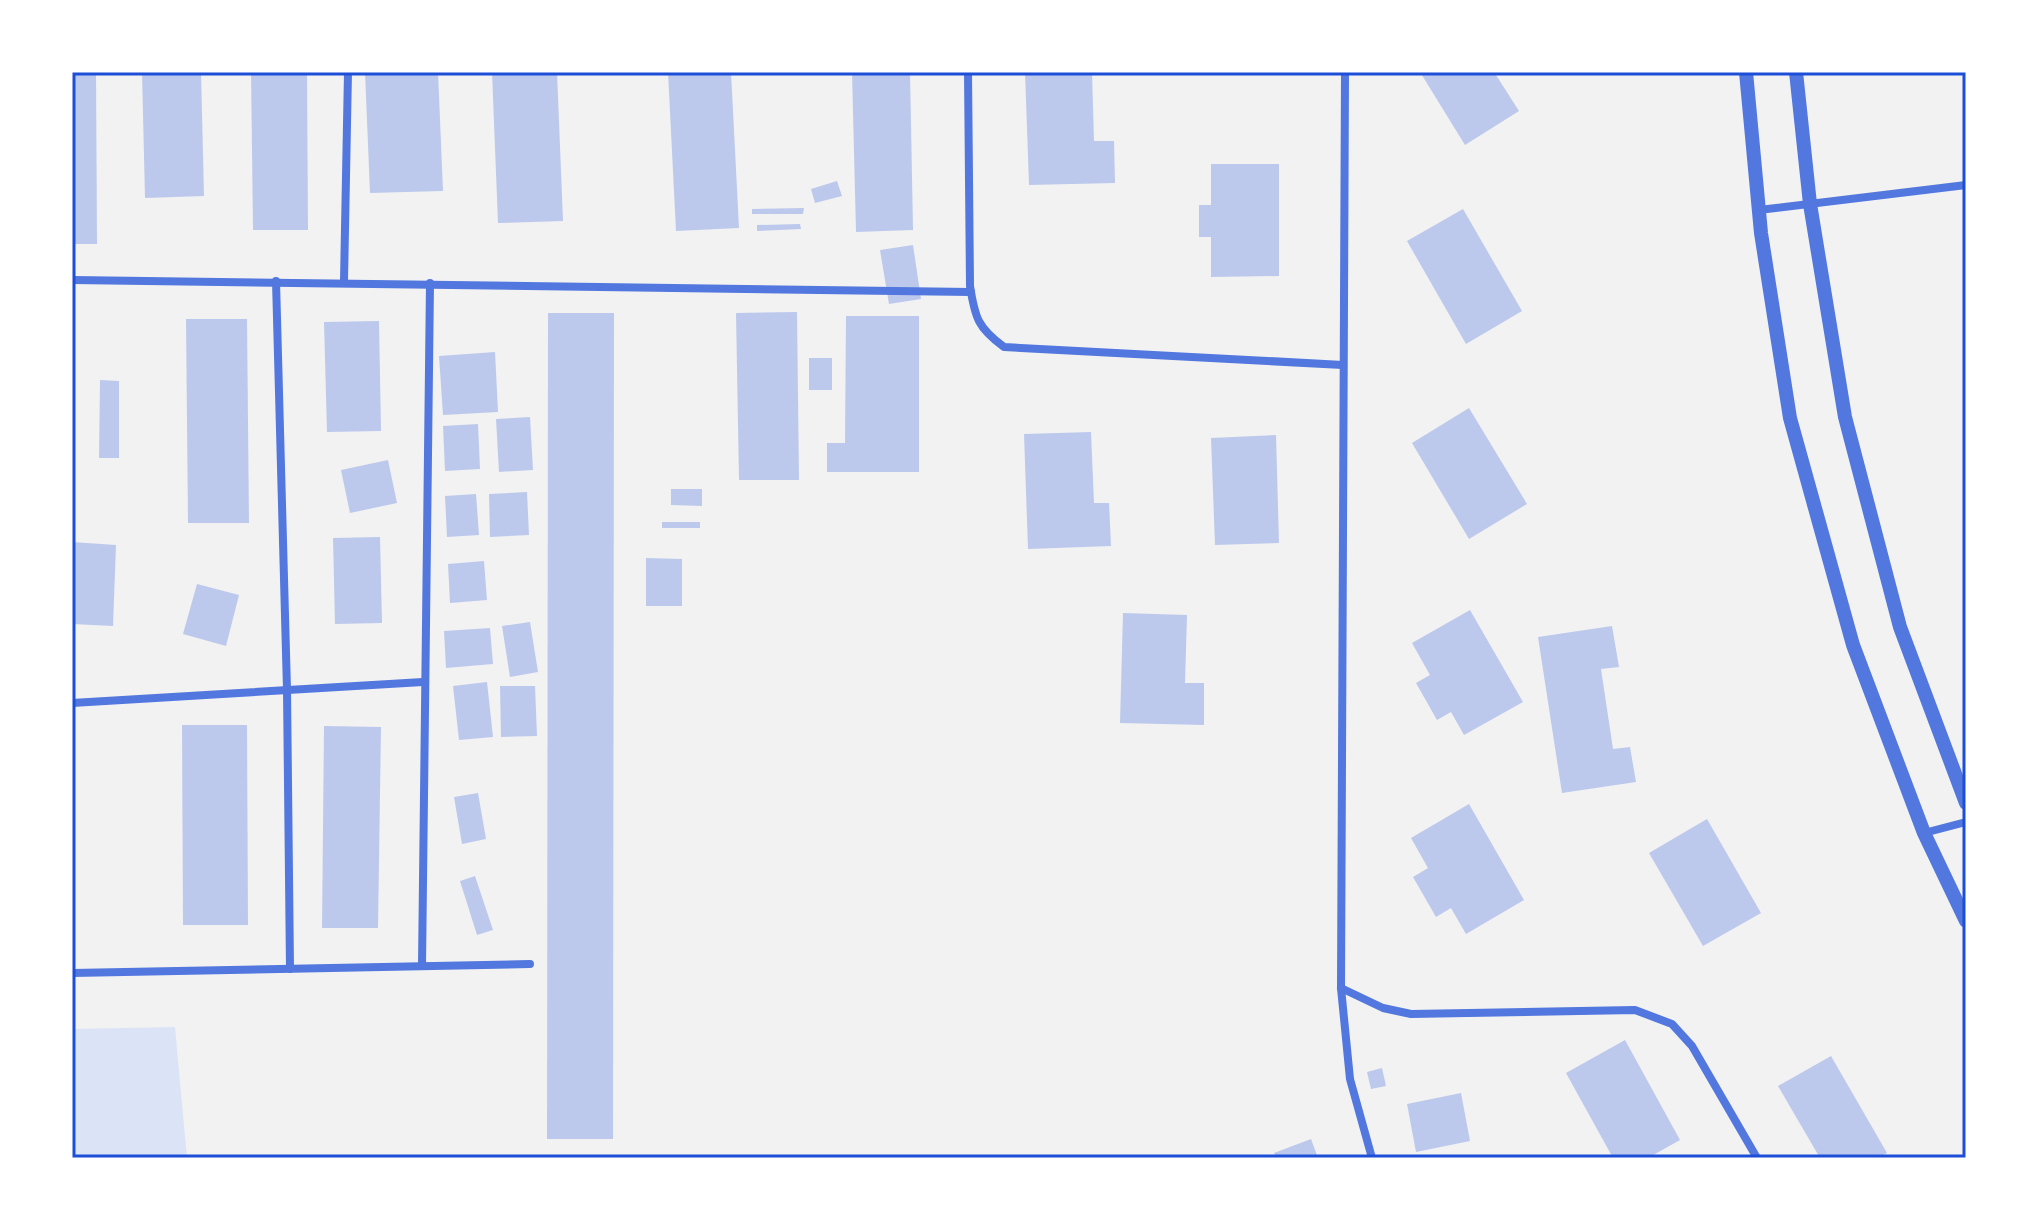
<svg xmlns="http://www.w3.org/2000/svg" width="2038" height="1230" font-family="Montserrat,sans-serif">
<style>
.green{fill:#dbe4f7}
.building{fill:#bdc9ec}
.lines{fill:none;stroke-linecap:round;stroke-linejoin:round}
.minor{stroke:#5277de;stroke-width:8}
.tertiary{stroke:#5277de;stroke-width:14}
.neatline{fill:none;stroke:#1d4ed8;stroke-width:3}
</style>
<rect width="100%" height="100%" fill="#f2f2f2"/>
<!-- green -->
<polygon class="green" points="175,1027 187,1158 72,1158 72,1029"/>
<!-- building -->
<g class="building">
<polygon points="72,72 96,72 97,244 72,244"/>
<polygon points="142,72 201,72 204,196 145,198"/>
<polygon points="251,72 307,72 308,230 253,230"/>
<polygon points="365,72 438,72 443,191 370,193"/>
<polygon points="492,72 557,72 563,221 498,223"/>
<polygon points="668,72 731,72 739,228 676,231"/>
<polygon points="852,72 910,72 913,230 856,232"/>
<polygon points="1025,72 1092,72 1094,141 1114,141 1115,183 1029,185"/>
<polygon points="1420,72 1494,72 1519,111 1465,145"/>
<polygon points="1211,164 1279,164 1279,276 1211,277 1211,237 1199,237 1199,205 1211,205"/>
<polygon points="837,181 842,196 815,203 811,189"/>
<polygon points="804,208 803,214 752,214 752,209"/>
<polygon points="1463,209 1522,311 1466,344 1407,241"/>
<polygon points="800,224 801,229 757,231 757,225"/>
<polygon points="913,245 921,299 889,304 880,250"/>
<polygon points="797,312 799,480 739,480 736,313"/>
<polygon points="548,313 614,313 613,1139 547,1139"/>
<polygon points="846,316 919,316 919,472 827,472 827,443 845,443"/>
<polygon points="186,319 247,319 249,523 188,523"/>
<polygon points="379,321 381,431 327,432 324,322"/>
<polygon points="495,352 498,412 443,415 439,356"/>
<rect x="809" y="358" width="23" height="32"/>
<polygon points="100,380 119,381 119,458 99,458"/>
<polygon points="1469,408 1527,504 1469,539 1412,443"/>
<polygon points="530,417 533,470 499,472 496,419"/>
<polygon points="478,424 480,469 445,471 443,426"/>
<polygon points="1091,432 1094,503 1109,503 1111,546 1028,549 1024,434"/>
<polygon points="1276,435 1279,543 1215,545 1211,438"/>
<polygon points="388,460 397,503 350,513 341,470"/>
<polygon points="671,489 702,489 702,506 671,505"/>
<polygon points="527,492 529,535 490,537 489,494"/>
<polygon points="476,494 479,535 447,537 445,496"/>
<rect x="662" y="522" width="38" height="6"/>
<polygon points="380,537 382,623 335,624 333,538"/>
<polygon points="72,542 116,545 113,626 72,624"/>
<polygon points="646,558 682,559 682,606 646,606"/>
<polygon points="484,561 487,600 450,603 448,564"/>
<polygon points="197,584 239,595 226,646 183,634"/>
<polygon points="1470,610 1523,702 1464,735 1451,712 1437,720 1416,683 1430,675 1412,643"/>
<polygon points="1123,613 1187,615 1185,683 1204,683 1204,725 1120,723"/>
<polygon points="530,622 538,672 510,677 502,626"/>
<polygon points="1612,626 1619,667 1601,669 1613,749 1630,747 1636,782 1562,793 1538,637"/>
<polygon points="490,628 493,664 446,668 444,631"/>
<polygon points="487,682 493,737 459,740 453,686"/>
<polygon points="500,686 535,686 537,736 501,737"/>
<polygon points="182,725 247,725 248,925 183,925"/>
<polygon points="324,726 381,727 378,928 322,928"/>
<polygon points="478,793 486,839 462,844 454,797"/>
<polygon points="1469,804 1524,900 1466,934 1451,908 1436,917 1413,877 1428,868 1411,838"/>
<polygon points="1707,819 1761,913 1703,946 1649,853"/>
<polygon points="475,876 493,930 477,935 460,881"/>
<polygon points="1625,1040 1680,1140 1648,1158 1613,1158 1566,1073"/>
<polygon points="1831,1056 1887,1153 1878,1158 1820,1158 1778,1086"/>
<polygon points="1382,1068 1386,1086 1371,1089 1367,1072"/>
<polygon points="1461,1093 1470,1141 1416,1152 1407,1104"/>
<polygon points="1311,1139 1318,1158 1276,1158 1274,1153"/>
</g>
<g class="lines">
<!-- minor -->
<g class="minor">
<path d="M968,72L970,286C975,318 978,328 1004,347L1343,365"/>
<polyline points="1345,72 1341,988 1350,1079 1372,1158"/>
<polyline points="1759,210 1966,185"/>
<polyline points="72,280 971,292"/>
<polyline points="276,281 287,690 290,969"/>
<polyline points="344,281 348,72"/>
<polyline points="72,703 423,682"/>
<polyline points="1924,833 1966,822"/>
<polyline points="422,966 430,283"/>
<polyline points="72,973 530,964"/>
<polyline points="1341,988 1383,1008 1411,1014 1635,1010 1672,1024 1692,1046 1757,1158"/>
</g>
<!-- tertiary -->
<g class="tertiary">
<polyline points="1746,72 1761,233 1790,418 1853,645 1924,833 1966,921"/>
<polyline points="1796,72 1810,204 1845,417 1900,627 1966,803"/>
</g>
</g>
<!-- border -->
<rect width="2038" height="1230" fill="none" stroke="#ffffff" stroke-width="148"/>
<rect x="74" y="74" width="1890" height="1082" class="neatline"/>
</svg>
